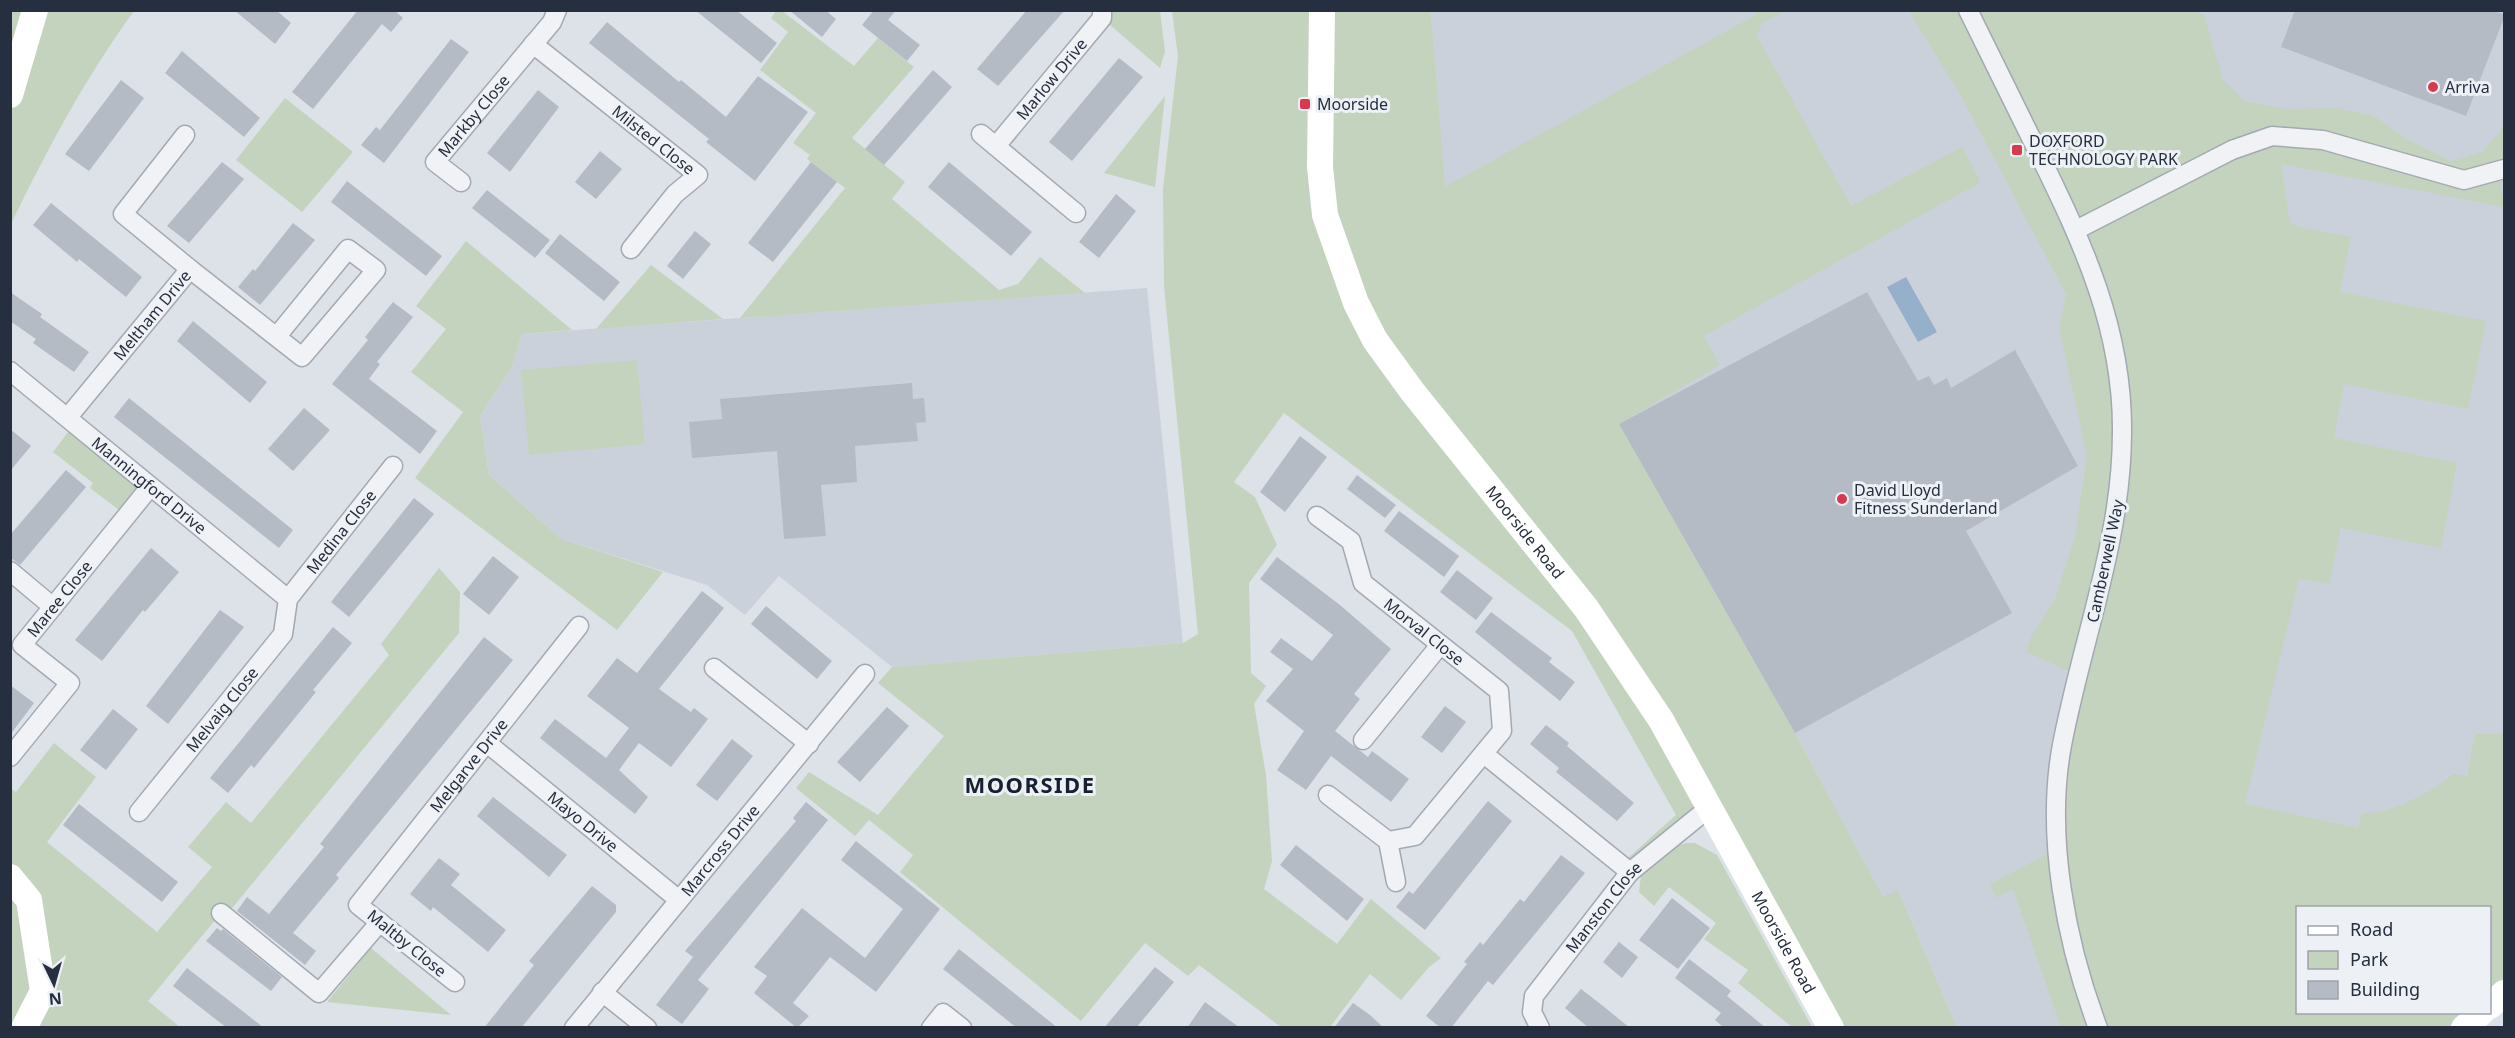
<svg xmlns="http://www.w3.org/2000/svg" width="2515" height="1038" font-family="'Noto Sans',sans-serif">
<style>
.built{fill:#cbd1da}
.green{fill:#c3d3be}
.water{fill:#96afcb}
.building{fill:#b4bbc5}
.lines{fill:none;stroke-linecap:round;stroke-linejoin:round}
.street-casing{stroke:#a2a9b2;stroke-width:21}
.street{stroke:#f0f2f6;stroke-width:18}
.secondary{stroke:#fff;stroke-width:26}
.poi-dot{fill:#d7394f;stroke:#edf1f6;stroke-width:2}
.labels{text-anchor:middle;stroke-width:6;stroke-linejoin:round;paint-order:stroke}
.street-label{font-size:16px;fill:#262f40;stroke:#edf1f6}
.poi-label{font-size:16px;fill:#262f40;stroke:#edf1f6;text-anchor:start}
.district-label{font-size:22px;font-weight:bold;letter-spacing:1.5px;fill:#182031;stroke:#edf1f6}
</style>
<rect width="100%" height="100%" fill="#dde2e8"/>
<!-- built -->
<g class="built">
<polygon points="1431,11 2504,11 2504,871 2298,908 2298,1012 2301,1027 1957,1027 1898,890 1883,898 1795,733 1619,424 1444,187"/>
<polygon points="1147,288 1183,643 892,667 779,576 745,615 707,585 561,539 489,475 480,416 512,367 522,334"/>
</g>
<!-- green -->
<g class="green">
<path d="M11,11H134C85,78 47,150 11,224Z"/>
<polygon points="776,11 782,11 854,66 878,38 914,67 852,138 905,182 892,199 999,290 1018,284 1040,257 1085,293 740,318 845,188 807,159 810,155 793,143 816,113 760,70 788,32 771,18"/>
<polygon points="1102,11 1160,11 1165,51 1160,68 1102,18"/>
<polygon points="1172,11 1431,11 1445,187 1757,14 1755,11 1785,11 1762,23 1757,36 1851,206 1962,147 1981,182 1704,336 1720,365 1619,424 1795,733 1883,897 1898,890 1957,1027 1831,1027 1710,807 1637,866 1628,858 1676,815 1572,631 1284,413 1234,482 1255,497 1277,545 1249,583 1251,673 1266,686 1254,704 1266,775 1272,861 1264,889 1337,944 1371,899 1441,958 1429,967 1401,1000 1370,974 1330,1027 1281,1027 1199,965 1188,976 1145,943 1081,1021 900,872 913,855 869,820 855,836 796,788 809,772 878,815 944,736 878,683 892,667 1183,643 1198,634 1164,286 1163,189 1178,56"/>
<path d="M1909,11H2194L2204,15L2223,80L2245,101L2285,109L2337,108L2374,116L2407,139L2451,161L2482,152L2504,126V176L2500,178L2504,207L2281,164L2290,223L2299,227L2351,237L2340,292L2486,321L2468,409L2344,384L2334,438L2457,463L2441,548L2341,528L2329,584L2299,579L2245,804L2358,828L2362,813C2390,815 2432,792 2453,774L2467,776L2475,734H2504V993L2490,1006V908H2298V1012L2482,1013L2464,1027H2061L2013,889L1996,898L1990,884L2049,853L2057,792L2080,676L2026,652L2032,635L2055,599L2075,536L2087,456L2059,328L2066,294L1961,96Z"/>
<polygon points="1165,96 1155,187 1104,173"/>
<polygon points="285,98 353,152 302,212 236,160"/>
<polygon points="466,241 572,330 522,334 512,367 480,416 489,475 561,539 663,572 617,630 415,478 463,412 411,372 446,329 416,306"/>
<polygon points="651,265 723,319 596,329"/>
<polygon points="637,360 645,444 529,455 521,370"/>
<polygon points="75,423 150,487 127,516 90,488 93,483 53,452"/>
<polygon points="439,568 460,592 459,633 233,907 221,913 148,1001 180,1027 11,1027 10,788 16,792 54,743 96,777 47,842 157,932 212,867 188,847 226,802 251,823 389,655 381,644"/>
<polygon points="1687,843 1695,843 1717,855 1812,1027 1792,1027 1738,983 1748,970 1704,939 1716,923 1669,887 1654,906 1639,892 1641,875 1678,845"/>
<polygon points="371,948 451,1015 327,1002"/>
</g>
<!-- water -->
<polygon class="water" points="1906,277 1937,332 1918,342 1887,287"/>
<!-- building -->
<g class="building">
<polygon points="234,10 276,10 291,23 275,44"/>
<polygon points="358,10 394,10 403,18 391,32 382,24 313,109 292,92"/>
<polygon points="695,10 736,10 777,43 761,63"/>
<polygon points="789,10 825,10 836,19 822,37"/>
<polygon points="874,10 896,10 888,20 920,45 907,61 862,25"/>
<polygon points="1027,10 1065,10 998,86 977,69"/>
<polygon points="2295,10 2492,10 2505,15 2466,116 2281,47"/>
<polygon points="607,22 679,82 681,80 726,117 758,76 808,112 755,181 706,142 709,139 589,43"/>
<polygon points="451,39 469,52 384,163 361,145 376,127 380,130"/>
<polygon points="182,51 260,118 244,137 165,73"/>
<polygon points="1119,58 1143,77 1072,161 1049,142"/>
<polygon points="933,70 952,87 884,165 865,149"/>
<polygon points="121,80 144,98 89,171 65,154"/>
<polygon points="538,90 559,107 510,172 487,153"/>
<polygon points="600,151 622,169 596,199 575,182"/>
<polygon points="222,162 244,179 189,243 167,226"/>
<polygon points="811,162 837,182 773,262 748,243"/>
<polygon points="949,162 1032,232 1011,256 928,187"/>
<polygon points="347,181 442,256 426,276 331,202"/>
<polygon points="487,190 550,240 535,258 472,208"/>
<polygon points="1116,194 1136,211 1099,258 1079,242"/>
<polygon points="51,203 142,277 126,297 79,259 77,262 33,225"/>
<polygon points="293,223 315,240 260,305 238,287 253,269 255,271"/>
<polygon points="695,231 711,244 683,279 667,266"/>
<polygon points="560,234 620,282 604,301 545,253"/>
<polygon points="10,292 42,314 40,317 89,352 74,372 33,343 36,339 10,321"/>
<polygon points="1867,292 1918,381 1929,376 1934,385 1947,378 1951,388 2015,350 2078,466 1966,531 2012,613 1795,733 1619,424"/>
<polygon points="393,302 413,317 377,362 380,364 369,379 437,431 420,454 332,384 368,340 365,337"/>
<polygon points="193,321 267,382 250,403 177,341"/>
<polygon points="912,383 913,399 924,398 926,422 916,423 918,441 855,446 857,482 821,485 826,536 784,539 777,451 692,458 689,422 722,419 720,399"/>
<polygon points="129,398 293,530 279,548 114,417"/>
<polygon points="304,408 330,430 293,471 268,449"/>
<polygon points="10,429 31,446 10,471"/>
<polygon points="1300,436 1327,457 1285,512 1260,492"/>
<polygon points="66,470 86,487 20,565 10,557 10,535"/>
<polygon points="1357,475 1396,505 1385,518 1347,489"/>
<polygon points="414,498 434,514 349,617 331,602"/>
<polygon points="1399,511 1459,556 1444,577 1384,531"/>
<polygon points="151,548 179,572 145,612 143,610 102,661 75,640"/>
<polygon points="493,556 519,577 489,615 463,594"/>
<polygon points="1277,557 1340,605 1391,649 1354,694 1360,699 1335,731 1368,757 1372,751 1409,779 1391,802 1331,756 1306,790 1277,770 1304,731 1266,701 1293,669 1270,652 1281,638 1312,661 1333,635 1260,579"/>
<polygon points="1457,570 1493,598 1476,620 1440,592"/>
<polygon points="702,591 724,608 659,689 691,712 694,708 708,719 671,767 639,743 619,770 648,797 635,814 540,738 555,719 606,758 629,728 587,696 617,658 637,673"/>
<polygon points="766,606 832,661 817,679 751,624"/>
<polygon points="220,610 244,627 168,724 146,706"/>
<polygon points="1491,612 1552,658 1549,662 1575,682 1560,701 1475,632"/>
<polygon points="333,627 352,643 313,690 316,692 254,768 251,765 228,793 210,778"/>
<polygon points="484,637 513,660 336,875 339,878 293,933 316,951 305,965 237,911 247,897 269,914 324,847 320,844"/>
<polygon points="10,685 34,703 10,735"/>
<polygon points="1445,706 1466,722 1442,753 1421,737"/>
<polygon points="887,707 909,726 860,782 837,762"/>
<polygon points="113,709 138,729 106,770 80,750"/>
<polygon points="1546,725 1569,743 1567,746 1634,803 1617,821 1556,772 1559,768 1530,744"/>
<polygon points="732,739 753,756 717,801 696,785"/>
<polygon points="493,797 567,855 549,877 477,816"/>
<polygon points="1488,801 1512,821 1425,930 1396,907 1409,891 1413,894"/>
<polygon points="806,802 828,820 698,980 709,989 682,1024 656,1005 693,957 685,951 796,821 793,818"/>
<polygon points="79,804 178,882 162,902 63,825"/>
<polygon points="856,841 940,909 876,992 830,957 793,1003 809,1016 797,1028 754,993 767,976 754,967 802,908 865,958 903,909 841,860"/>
<polygon points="1296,845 1364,899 1347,921 1280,865"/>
<polygon points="1561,855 1585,873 1493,985 1488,981 1451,1028 1441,1028 1426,1016 1467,964 1464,962 1480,942 1483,945 1520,899 1524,902"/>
<polygon points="439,858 460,874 451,885 506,930 488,952 433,907 431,911 410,894"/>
<polygon points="592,886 616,905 616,912 521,1028 484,1028 534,965 529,961"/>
<polygon points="1672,898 1710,928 1678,969 1639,940"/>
<polygon points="217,928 221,931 223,929 282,977 271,991 206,941"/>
<polygon points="1619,942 1638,957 1622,978 1603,962"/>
<polygon points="959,949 1019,997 1058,1028 1017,1028 967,988 943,969"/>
<polygon points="1689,959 1731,991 1727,996 1766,1028 1724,1028 1715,1020 1721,1013 1675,978"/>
<polygon points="1155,967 1174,982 1160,999 1136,1028 1104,1028"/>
<polygon points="187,968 245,1013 264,1028 227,1028 173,986"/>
<polygon points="1581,989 1603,1006 1630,1028 1589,1028 1565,1008"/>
<polygon points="1205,1002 1240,1028 1187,1028"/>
<polygon points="1353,1003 1370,1015 1384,1028 1334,1028"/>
</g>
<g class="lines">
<defs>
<g id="street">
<path d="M1968,10C1992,58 2015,106 2039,154C2083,244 2123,329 2122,432C2122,540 2082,640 2062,745C2045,836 2066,943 2098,1028"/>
<path id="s1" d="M533,44L698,175L675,194L631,249"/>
<polyline points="981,134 1076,213"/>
<polyline points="185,135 123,214 190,269"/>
<path id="s2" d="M996,146L1102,18V10"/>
<path id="s3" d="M461,182L435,162L552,22L557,10"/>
<polyline points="2076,230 2232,150 2272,136 2323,140 2464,180 2504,169"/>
<path id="s4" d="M10,371L288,599"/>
<path id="s5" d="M68,417L190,269L302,357L376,270L348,249L277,336"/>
<path id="s6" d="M1317,516L1351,541L1363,583L1499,691L1502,731L1415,836L1388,841L1328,795"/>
<polyline points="10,571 53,607"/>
<polyline points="714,668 809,744"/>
<polyline points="1363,740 1440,645"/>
<path id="s7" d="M487,743L679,900"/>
<polyline points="1484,754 1630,872"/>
<path id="s8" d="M10,757L70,683L22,645L150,487"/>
<path id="s9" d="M139,812L283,634L288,599L393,466"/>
<polyline points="1388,841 1396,882"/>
<polyline points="221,913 319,993 380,922"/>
<path id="s10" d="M455,982L358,905L579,626"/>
<polyline points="602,992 647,1028"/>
<path id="s11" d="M574,1028L865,674"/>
<polyline points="931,1028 943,1013 962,1028"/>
<path id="s12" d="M1540,1028L1532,1012L1534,996L1630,872L1710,807"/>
</g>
</defs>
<!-- street casing -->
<use href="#street" class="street-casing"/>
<!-- street -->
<use href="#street" class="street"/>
<!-- secondary -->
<g class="secondary">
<path id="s13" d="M1322,10L1320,167L1325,215L1356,303L1375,340L1412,391L1586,608L1661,720L1831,1028"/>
<polyline points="10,95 35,10"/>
<polyline points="10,877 29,900 43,991 24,1028"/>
<polyline points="2490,1006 2504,993"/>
<polyline points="2464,1028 2482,1012"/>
</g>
</g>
<!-- markers -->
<g class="poi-dot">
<circle cx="2433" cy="87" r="6"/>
<rect x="1299" y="98" width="12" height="12" rx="3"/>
<rect x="2011" y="144" width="12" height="12" rx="3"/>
<circle cx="1842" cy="499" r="6"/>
</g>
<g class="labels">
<!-- street labels -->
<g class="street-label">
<text dy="6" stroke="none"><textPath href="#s2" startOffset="87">Marlow Drive</textPath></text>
<text dy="6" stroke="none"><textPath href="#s3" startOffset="93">Markby Close</textPath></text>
<text dy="6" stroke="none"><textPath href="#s1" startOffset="154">Milsted Close</textPath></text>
<text dy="6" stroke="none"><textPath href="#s5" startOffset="132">Meltham Drive</textPath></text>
<text dy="6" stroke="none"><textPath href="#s4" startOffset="180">Manningford Drive</textPath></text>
<text dy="6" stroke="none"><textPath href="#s13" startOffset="584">Moorside Road</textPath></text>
<text dy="6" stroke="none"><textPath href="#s9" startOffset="350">Medina Close</textPath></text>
<text transform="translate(2105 561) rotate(-78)" y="6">Camberwell Way</text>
<text dy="6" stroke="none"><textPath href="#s8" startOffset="216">Maree Close</textPath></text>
<text dy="6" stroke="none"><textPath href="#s6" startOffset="164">Morval Close</textPath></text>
<text dy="6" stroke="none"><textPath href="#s9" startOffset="132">Melvaig Close</textPath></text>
<text dy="6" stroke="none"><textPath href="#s10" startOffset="302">Melgarve Drive</textPath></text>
<text dy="6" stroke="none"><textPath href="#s7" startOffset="124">Mayo Drive</textPath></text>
<text dy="6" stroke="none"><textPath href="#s11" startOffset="230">Marcross Drive</textPath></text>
<text dy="6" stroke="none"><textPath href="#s12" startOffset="147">Manston Close</textPath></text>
<text dy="6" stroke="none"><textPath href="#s13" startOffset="1070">Moorside Road</textPath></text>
<text transform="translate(407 943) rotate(39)" y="6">Maltby Close</text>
</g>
<!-- poi labels -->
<g class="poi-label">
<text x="2445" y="93">Arriva</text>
<text x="1317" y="110">Moorside</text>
<text x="2029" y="147">DOXFORD<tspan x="2029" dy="18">TECHNOLOGY PARK</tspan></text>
<text x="1854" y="496">David Lloyd<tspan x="1854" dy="18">Fitness Sunderland</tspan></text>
</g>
<!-- district labels -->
<g class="district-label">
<text x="1030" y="793">MOORSIDE</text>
</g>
</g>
<!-- border -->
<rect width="2515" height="1038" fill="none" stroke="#262f40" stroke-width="24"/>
<!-- legend -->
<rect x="2296" y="906" width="195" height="108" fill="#edf1f6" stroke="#9da3ad" stroke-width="1.5"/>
<rect x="2308" y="926" width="30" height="9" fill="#ffffff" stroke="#9da3ad" stroke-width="1.5"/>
<text x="2350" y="936" font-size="18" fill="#262f40">Road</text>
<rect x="2308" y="951" width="30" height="18" fill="#c3d3be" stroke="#9da3ad" stroke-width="1.5"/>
<text x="2350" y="966" font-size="18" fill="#262f40">Park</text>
<rect x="2308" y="981" width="30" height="18" fill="#b4bbc5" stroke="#9da3ad" stroke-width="1.5"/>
<text x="2350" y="996" font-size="18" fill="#262f40">Building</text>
<!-- north arrow -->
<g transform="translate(54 984) rotate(175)" stroke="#edf1f6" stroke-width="4.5" paint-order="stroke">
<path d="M0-4.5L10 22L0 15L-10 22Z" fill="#262f40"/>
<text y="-9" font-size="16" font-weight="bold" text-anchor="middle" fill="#262f40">N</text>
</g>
</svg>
